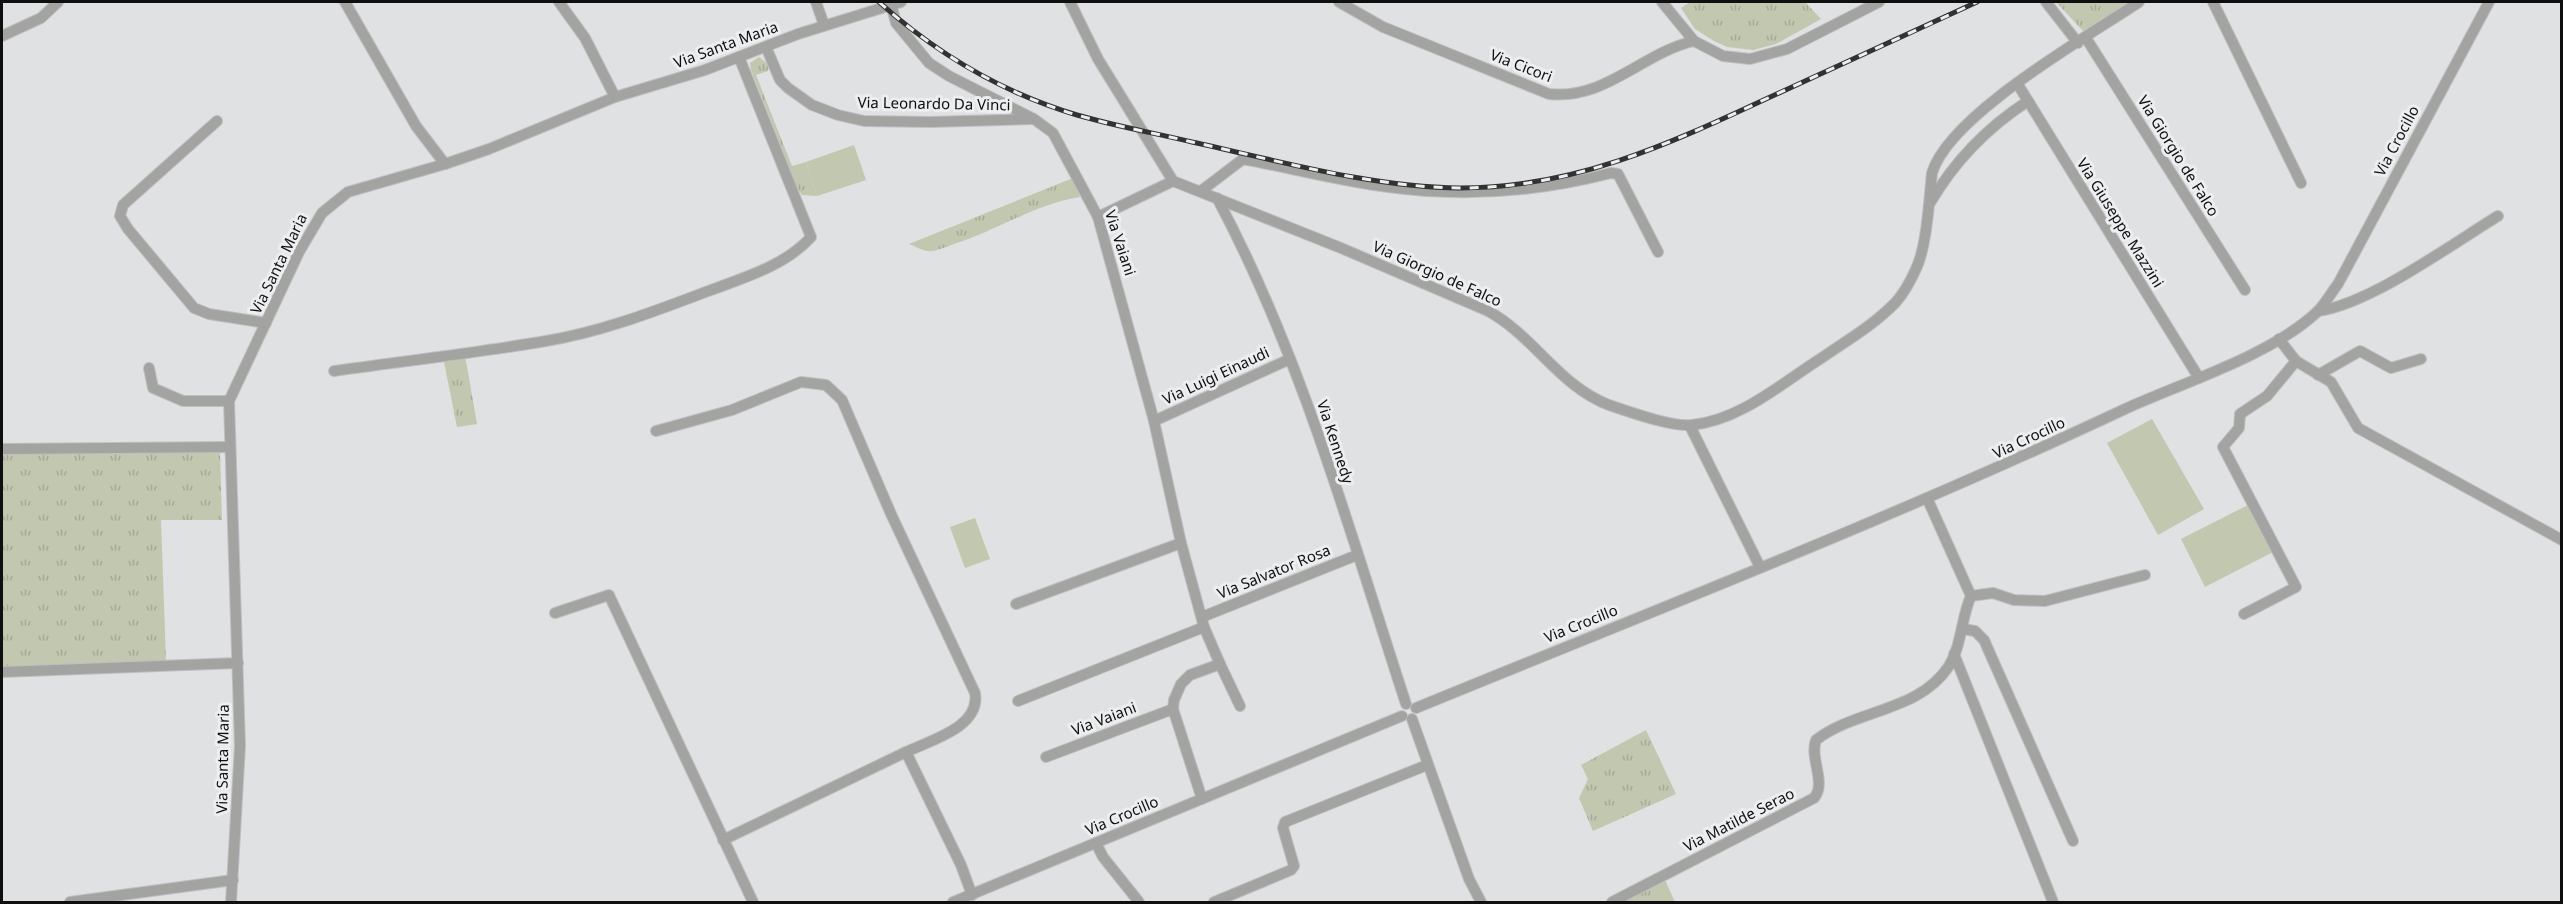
<svg xmlns="http://www.w3.org/2000/svg" width="2563" height="904" font-family="'Noto Sans',sans-serif">
<style>
.grass{fill:url(#grass-tufts)}
.pitch{fill:#c2c7b0}
.lines{fill:none;stroke-linecap:round;stroke-linejoin:round}
.minor-casing{stroke:#bebfc0;stroke-width:12}
.minor{stroke:#a3a3a2;stroke-width:10}
.rail-casing{stroke:#323233;stroke-width:5}
.rail{stroke:#eceeef;stroke-width:3;stroke-dasharray:9;stroke-linecap:butt}
.labels{text-anchor:middle;stroke-width:6;stroke-linejoin:round;paint-order:stroke}
.street-label{font-size:15px;fill:#0f0f10;stroke:#eceeef}
</style>
<defs>
<pattern id="grass-tufts" width="24" height="20" patternUnits="userSpaceOnUse" patternTransform="scale(1.5)"><rect width="24" height="20" fill="#c2c7b0"/><path d="M3 7l-1-3M5 7V3M7 7l1-3M15 17l-1-3M17 17v-4M19 17l1-3" fill="none" stroke="#a6aa96"/></pattern>
</defs>
<rect width="100%" height="100%" fill="#dfe1e2"/>
<!-- grass -->
<g class="grass">
<polygon points="1690,2 1805,2 1821,19 1776,44 1753,50 1727,47 1714,41 1695,29 1681,8"/>
<polygon points="2056,2 2130,2 2083,31"/>
<polygon points="759,57 769,65 768,71 756,75 792,166 806,162 817,196 802,195 797,187 751,70 750,63"/>
<path d="M1073,178L1080,197C1035,204 996,231 954,244C946,247 935,252 927,251C921,250 915,246 909,244Z"/>
<polygon points="465,355 477,424 457,427 443,357"/>
<polygon points="220,450 222,520 161,520 166,661 2,668 2,451"/>
<polygon points="1646,730 1676,794 1593,831 1579,798 1588,779 1581,765"/>
<polygon points="1665,880 1675,902 1623,902 1623,901"/>
</g>
<!-- pitch -->
<g class="pitch">
<polygon points="854,145 866,180 817,196 806,162"/>
<polygon points="2152,419 2204,509 2158,535 2107,443"/>
<polygon points="2250,504 2275,551 2205,587 2181,539"/>
<polygon points="975,518 990,559 965,568 950,527"/>
</g>
<g class="lines">
<defs>
<g id="minor">
<polyline points="345,2 416,126 445,164"/>
<polyline points="559,2 585,38 615,97"/>
<polyline points="816,2 824,25"/>
<path d="M1070,2L1098,59L1173,181L1341,248L1488,311C1534,336 1559,386 1609,405C1630,412 1671,427 1692,425C1740,420 1781,384 1820,359C1846,341 1874,325 1896,302C1904,293 1910,282 1915,271C1927,248 1929,200 1932,173C1949,115 2087,37 2139,2"/>
<path d="M1339,2L1383,27L1549,94C1606,100 1642,53 1694,41"/>
<polyline points="1662,2 1694,41 1723,56 1750,59 1787,49 1879,2"/>
<polyline points="2046,2 2078,43"/>
<polyline points="2213,2 2301,183"/>
<polyline points="891,4 896,23 929,63 949,76 1034,119 1053,133 1098,217 1154,421 1181,543 1204,627 1220,664"/>
<polyline points="2,36 41,18 58,2"/>
<polyline points="2086,38 2245,290"/>
<polyline points="766,47 780,80 788,88 812,105 838,115 864,121 931,122 1033,119"/>
<polyline points="2017,83 2199,378"/>
<polyline points="217,121 123,205 120,216 128,229 194,308 209,314 266,323"/>
<path d="M1201,191L1243,159C1291,168 1339,181 1388,187C1462,197 1538,192 1611,173L1618,174L1658,252"/>
<path d="M1217,198C1302,357 1350,533 1406,704"/>
<path d="M1930,203C1954,162 1988,127 2028,101"/>
<polyline points="1098,217 1173,181"/>
<path d="M2318,311C2370,304 2452,244 2498,216"/>
<polyline points="2279,339 2296,361 2331,382 2358,428 2562,540"/>
<polyline points="149,368 153,388 183,401 229,401"/>
<path d="M334,371C405,361 476,353 546,341C602,332 658,310 711,290C746,277 786,265 811,237L739,57"/>
<polyline points="2318,375 2360,351 2391,368 2421,359"/>
<polyline points="1154,421 1290,359"/>
<polyline points="1690,426 1760,567"/>
<path d="M656,431L732,410L801,382L826,385L842,400L891,514L975,693C981,727 931,740 906,752L961,865L972,895"/>
<polyline points="2,449 229,447"/>
<polyline points="1971,596 1993,593 2014,600 2045,601 2145,575"/>
<polyline points="1016,604 1181,543"/>
<polyline points="555,613 609,595 753,902"/>
<polyline points="2244,614 2296,587 2223,447 2239,428 2240,414 2267,396 2296,361"/>
<polyline points="1202,617 1357,555"/>
<polyline points="1963,629 1975,631 1984,640 2073,841"/>
<polyline points="1954,654 2053,902"/>
<polyline points="2,672 238,663"/>
<polyline points="1018,701 1204,627"/>
<path d="M1416,708C1653,611 1893,518 2125,409C2184,382 2270,356 2317,312C2325,304 2331,293 2338,284L2489,2"/>
<polyline points="1412,719 1469,879 1481,902"/>
<polyline points="1046,757 1173,709"/>
<polyline points="1202,799 1173,709 1174,700 1181,684 1190,675 1220,664 1240,706"/>
<polyline points="723,840 906,752"/>
<polyline points="1096,843 1103,857 1139,902"/>
<polyline points="70,902 233,880"/>
<polyline points="231,902 240,746 229,401 299,252 322,213 348,192 445,164 489,149 615,97 705,70 798,34 901,2"/>
<polyline points="953,902 1402,716"/>
<polyline points="1214,902 1291,870 1294,866 1283,828 1285,822 1427,765"/>
<path d="M1612,902L1814,798C1827,783 1809,758 1816,740C1856,709 1919,712 1949,666C1962,645 1961,618 1971,596L1927,498"/>
</g>
</defs>
<!-- minor casing -->
<use href="#minor" class="minor-casing"/>
<!-- minor -->
<use href="#minor" class="minor"/>
<defs>
<path id="rail" d="M879,2C937,54 1003,93 1077,115C1115,126 1154,133 1192,142C1280,161 1370,187 1460,188C1574,188 1667,145 1768,98C1838,66 1908,34 1977,2"/>
</defs>
<!-- rail casing -->
<use href="#rail" class="rail-casing"/>
<!-- rail -->
<use href="#rail" class="rail"/>
</g>
<g class="labels">
<!-- street labels -->
<g class="street-label">
<text transform="translate(726 45) rotate(-20)" y="5">Via Santa Maria</text>
<text transform="translate(1521 66) rotate(21)" y="5">Via Cicori</text>
<text transform="translate(934 104) rotate(1)" y="5">Via Leonardo Da Vinci</text>
<text transform="translate(2397 141) rotate(-62)" y="5">Via Crocillo</text>
<text transform="translate(2178 156) rotate(58)" y="5">Via Giorgio de Falco</text>
<text transform="translate(2120 223) rotate(58)" y="5">Via Giuseppe Mazzini</text>
<text transform="translate(1120 243) rotate(72)" y="5">Via Vaiani</text>
<text transform="translate(279 264) rotate(-64)" y="5">Via Santa Maria</text>
<text transform="translate(1437 274) rotate(24)" y="5">Via Giorgio de Falco</text>
<text transform="translate(1216 376) rotate(-25)" y="5">Via Luigi Einaudi</text>
<text transform="translate(2029 438) rotate(-25)" y="5">Via Crocillo</text>
<text transform="translate(1335 442) rotate(72)" y="5">Via Kennedy</text>
<text transform="translate(1274 572) rotate(-22)" y="5">Via Salvator Rosa</text>
<text transform="translate(1581 624) rotate(-22)" y="5">Via Crocillo</text>
<text transform="translate(1104 719) rotate(-21)" y="5">Via Vaiani</text>
<text transform="translate(223 759) rotate(-89)" y="5">Via Santa Maria</text>
<text transform="translate(1122 816) rotate(-23)" y="5">Via Crocillo</text>
<text transform="translate(1739 820) rotate(-27)" y="5">Via Matilde Serao</text>
</g>
</g>
<!-- border -->
<rect width="2563" height="904" fill="none" stroke="#0f0f10" stroke-width="6"/>
</svg>
